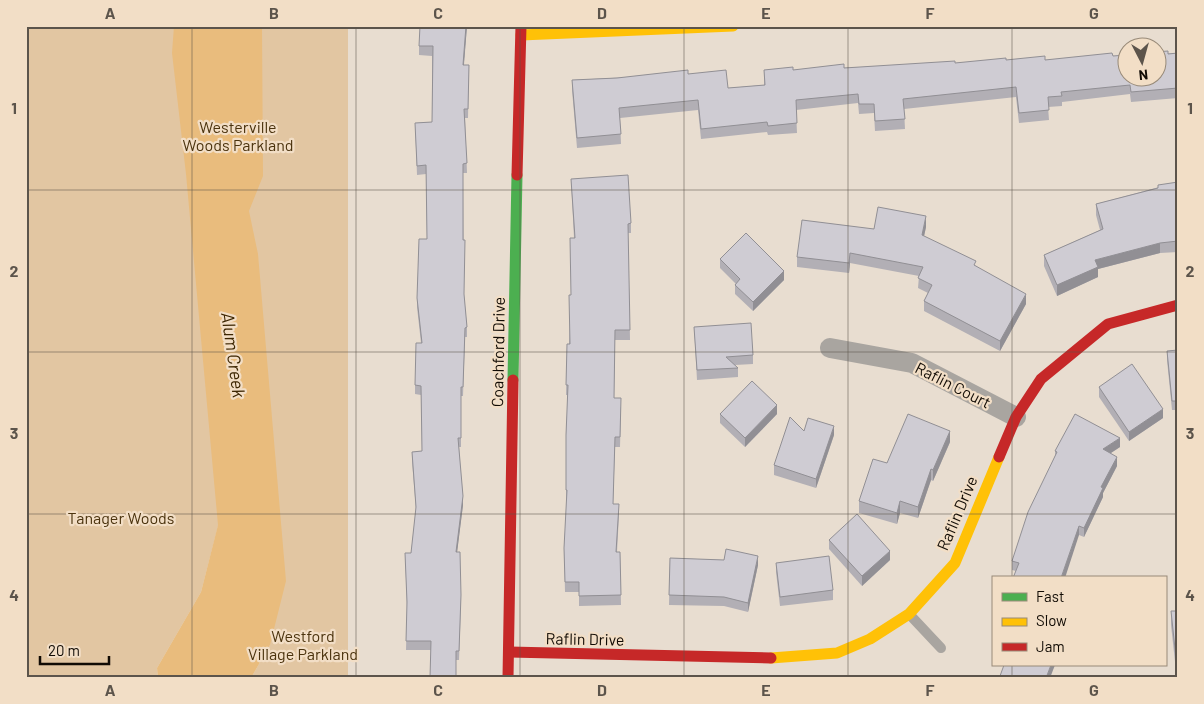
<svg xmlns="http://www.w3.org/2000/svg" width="1204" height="704" font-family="Barlow,sans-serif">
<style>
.green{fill:#e2c6a2}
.water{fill:#e9bc7d}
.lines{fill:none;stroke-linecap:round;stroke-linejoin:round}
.lane{stroke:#a9a5a0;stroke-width:10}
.street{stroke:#a9a5a0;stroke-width:20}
.fast{stroke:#4caf50;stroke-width:11}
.slow{stroke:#ffc107;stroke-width:11}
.jam{stroke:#c62828;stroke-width:11}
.wall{fill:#b2afb5}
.shaded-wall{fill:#918f94}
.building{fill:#cfccd3;stroke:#918f94}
.grid{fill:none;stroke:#5c544b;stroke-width:1;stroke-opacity:0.55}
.labels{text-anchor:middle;stroke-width:4.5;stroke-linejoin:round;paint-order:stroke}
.park-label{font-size:16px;fill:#4b330e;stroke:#f2dec6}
.street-label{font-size:16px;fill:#110b04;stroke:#f2dec6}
.water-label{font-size:18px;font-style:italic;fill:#3c2500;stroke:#f2dec6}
.neatline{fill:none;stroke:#5c544b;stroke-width:2}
.grid-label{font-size:16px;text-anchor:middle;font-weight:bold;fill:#5c544b}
</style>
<rect width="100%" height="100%" fill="#e8ddd0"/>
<!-- green -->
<polygon class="green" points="26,26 348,26 348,678 251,678 270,645 218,526 201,592 157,668 158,678 26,678"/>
<!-- water -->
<polygon class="water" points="174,26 262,26 263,176 249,211 258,254 286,581 270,645 251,678 158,678 157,668 201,592 218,525 186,174 172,53"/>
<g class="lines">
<!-- lane -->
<polyline class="lane" points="910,615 941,648"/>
<!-- street -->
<polyline class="street" points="830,348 912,363 1016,417"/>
<!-- fast -->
<polyline class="fast" points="513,380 517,175"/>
<!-- slow -->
<g class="slow">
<polyline points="521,35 733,26"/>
<polyline points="771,658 837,653 870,639 909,614 955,563 999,457"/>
</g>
<!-- jam -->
<g class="jam">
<polyline points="517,175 521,26"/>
<polyline points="999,457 1016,417 1041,379 1108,324 1178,305"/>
<polyline points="509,652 771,658"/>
<polyline points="508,678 513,380"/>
</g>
</g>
<!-- wall -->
<g class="wall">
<polygon points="467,26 464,65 469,65 468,118 465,118 467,173 463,173 464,296 467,327 467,337 465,337 463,396 461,396 461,447 459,447 463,505 457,552 461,604 459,660 456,660 430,650 406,650 407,608 405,553 411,553 416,510 412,461 412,452 422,451 421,395 415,394 415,385 421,343 417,307 419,239 427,239 426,174 417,175 415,123 432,122 432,56 419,55 419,46"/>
<polygon points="1178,53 1178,98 1131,102 1130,94 1062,102 1062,106 1048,107 1049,120 1019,123 1016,97 904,109 905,129 875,131 874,113 859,114 858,103 796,110 797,133 768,135 767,132 701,139 698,110 620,118 621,144 577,148 572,90 572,80 688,74 728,88 764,85 764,70 793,70 955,63 1006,60 1045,60"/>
<polygon points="571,179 631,223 631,233 628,233 630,340 615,340 614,398 621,408 620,447 615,447 613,504 619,514 617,552 620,552 621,605 579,606 579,592 565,592 564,548 567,500 566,500 566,435 568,395 566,395 567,344 569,344 574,238"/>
<polygon points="1178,182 1178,252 1160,253 1098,269 1098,277 1057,296 1044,266 1044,255 1100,230 1096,215 1096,204"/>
<polygon points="926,227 924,236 976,266 1026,304 1000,351 924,311 924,301 928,293 918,288 919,276 850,263 849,273 797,267 797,257 874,229"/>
<polygon points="720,259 784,280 753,311 735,294 735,285 736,284 720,268"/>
<polygon points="694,327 753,355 753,364 735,365 738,368 738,377 697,380"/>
<polygon points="1178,350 1178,410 1172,410 1167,360 1167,351"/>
<polygon points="1099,387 1163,418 1129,441 1099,397"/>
<polygon points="720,414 777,414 745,447 720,423"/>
<polygon points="834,435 816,488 774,475 774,465"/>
<polygon points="950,442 933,481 931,480 918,518 900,513 897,524 859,513 859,501 887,463"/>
<polygon points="1120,447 1111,453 1117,466 1103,493 1103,497 1084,537 1079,535 1016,571 1012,570 1012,561 1055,456 1055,451"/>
<polygon points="829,540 890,560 862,586 829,549"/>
<polygon points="670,558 724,560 758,565 748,612 724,606 669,605"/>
<polygon points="776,563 833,590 833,600 780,606 776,572"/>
<polygon points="1171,611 1178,611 1178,671 1176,671 1171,625"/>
</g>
<!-- shaded-wall -->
<g class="shaded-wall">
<polygon points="466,26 467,26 463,74 463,65"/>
<polygon points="926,216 926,227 922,245 922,235"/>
<polygon points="1160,243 1160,253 1098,269 1098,277 1057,296 1057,285 1095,260"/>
<polygon points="850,253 850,263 849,273 849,263"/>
<polygon points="784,271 784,280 753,311 753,302"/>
<polygon points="1026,294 1026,304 1000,351 1000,341"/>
<polygon points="777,405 777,414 745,447 745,438"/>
<polygon points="1163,409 1163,418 1129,441 1129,432"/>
<polygon points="834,426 834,435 816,488 816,479"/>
<polygon points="950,431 950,442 933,481 933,470"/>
<polygon points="1120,438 1120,447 1103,458 1103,449"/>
<polygon points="1117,457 1117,466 1103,493 1103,497 1084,537 1084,528 1101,487"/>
<polygon points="931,469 931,480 918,518 918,507"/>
<polygon points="463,496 463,505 456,561 456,552"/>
<polygon points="900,501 900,513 897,524 897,513"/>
<polygon points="1079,526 1079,535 1065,578 1061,578"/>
<polygon points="890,551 890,560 862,586 862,576"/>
<polygon points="758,556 758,565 748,612 748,603"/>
<polygon points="1051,665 1055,665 1050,678 1046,678"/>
</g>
<!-- building -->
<g class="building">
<polygon points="420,26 466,26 463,65 469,65 468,109 464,109 467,163 463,164 463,240 465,240 464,294 467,327 465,328 463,387 461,387 461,438 458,438 463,496 456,552 460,552 461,595 459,651 456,651 456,678 430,678 431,641 406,641 407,602 405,553 411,553 416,507 412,452 422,451 421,386 415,385 416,343 422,343 417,298 419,239 427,239 426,165 417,166 415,123 432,122 433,46 419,46"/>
<polygon points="1168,51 1168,54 1178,53 1178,88 1131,92 1130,85 1061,92 1062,96 1048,97 1049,110 1019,113 1016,87 903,99 905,119 875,121 874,104 859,104 858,94 796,100 797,123 768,126 767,122 701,129 698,100 619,108 621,134 577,138 572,80 617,78 688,70 688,74 726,70 728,88 765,85 764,70 793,67 793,70 844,64 844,68 955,61 955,63 1006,58 1006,60 1045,56 1045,60 1112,53 1113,56 1126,55 1126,78 1156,78 1156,52"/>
<polygon points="628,175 631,223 628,224 630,330 615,330 614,398 621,398 620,437 615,437 613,504 619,504 616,552 620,552 621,595 579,596 579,582 565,582 564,548 567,490 566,490 566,435 568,385 566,385 567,344 570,344 569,295 571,295 570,238 575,238 571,179"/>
<polygon points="1178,182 1178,241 1160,243 1095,260 1098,267 1057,285 1044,255 1103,229 1096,204 1158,188 1158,185"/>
<polygon points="878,207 926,216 922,235 976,261 974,265 1026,294 1000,341 924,301 932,285 918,278 923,267 850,253 849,263 797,257 802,220 874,229"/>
<polygon points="746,233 784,271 753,302 735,285 740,279 720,259"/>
<polygon points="751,323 753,355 726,357 738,368 697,370 694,327"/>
<polygon points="1178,350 1178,401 1172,401 1167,351"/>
<polygon points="1132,364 1163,409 1129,432 1099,387"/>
<polygon points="752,381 777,405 745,438 720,414"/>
<polygon points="908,414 950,431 933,470 931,469 918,507 900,501 897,513 859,501 873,459 887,463"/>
<polygon points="1075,414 1120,438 1103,449 1117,457 1101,487 1103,488 1084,528 1079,526 1061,578 1013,578 1019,563 1012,561 1028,512 1057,452 1055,451"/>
<polygon points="790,417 804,431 808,418 834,426 816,479 774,465"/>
<polygon points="857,514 890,551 862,576 829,540"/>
<polygon points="726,549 758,556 748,603 724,597 669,595 670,558 724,560"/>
<polygon points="829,556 833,590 780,597 776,563"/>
<polygon points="1171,611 1178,611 1178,658 1176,658"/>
<polygon points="1004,665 1051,665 1046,678 1006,678 1000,676"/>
</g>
<!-- grid -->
<path class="grid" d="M192,26V678M356,26V678M520,26V678M684,26V678M848,26V678M1012,26V578M26,190H1178M26,352H1178M26,514H1178M1012,665V678"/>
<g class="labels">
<!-- park labels -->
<g class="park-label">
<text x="238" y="133">Westerville<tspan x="238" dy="18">Woods Parkland</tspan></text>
<text x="121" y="524">Tanager Woods</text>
<text x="303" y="642">Westford<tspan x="303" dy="18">Village Parkland</tspan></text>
</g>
<!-- street labels -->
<g class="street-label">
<text transform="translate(498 352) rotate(-89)" y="6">Coachford Drive</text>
<text transform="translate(953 385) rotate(27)" y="6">Raflin Court</text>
<text transform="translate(957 513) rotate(-67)" y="6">Raflin Drive</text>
<text transform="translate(585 639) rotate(1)" y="6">Raflin Drive</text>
</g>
<!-- water labels -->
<g class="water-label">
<text transform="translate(233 355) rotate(82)" y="6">Alum Creek</text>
</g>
</g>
<!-- border -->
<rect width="1204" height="704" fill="none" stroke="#f2dec6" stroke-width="55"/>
<!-- legend -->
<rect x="992" y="576" width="175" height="90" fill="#f2dec6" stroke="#988a78"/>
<rect x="1002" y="593" width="25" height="8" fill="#4caf50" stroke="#988a78"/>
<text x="1036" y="602" font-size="15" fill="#110b04">Fast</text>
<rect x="1002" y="618" width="25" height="8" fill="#ffc107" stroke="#988a78"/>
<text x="1036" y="626" font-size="15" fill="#110b04">Slow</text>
<rect x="1002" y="643" width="25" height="8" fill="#c62828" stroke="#988a78"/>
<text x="1036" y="652" font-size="15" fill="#110b04">Jam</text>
<!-- north arrow -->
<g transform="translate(1142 62) rotate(174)"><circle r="24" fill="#f2dec6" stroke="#988a78"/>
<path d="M0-4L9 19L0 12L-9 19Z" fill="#5c544b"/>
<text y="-8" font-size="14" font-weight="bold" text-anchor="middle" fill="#110b04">N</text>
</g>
<!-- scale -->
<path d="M40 656v8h69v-8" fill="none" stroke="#110b04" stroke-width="2.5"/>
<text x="48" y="656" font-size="15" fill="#110b04" stroke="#f2dec6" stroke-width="4" paint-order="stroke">20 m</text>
<rect x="28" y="28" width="1148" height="648" class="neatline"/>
<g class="grid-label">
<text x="110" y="19">A</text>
<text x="274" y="19">B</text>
<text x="438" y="19">C</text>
<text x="602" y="19">D</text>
<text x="766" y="19">E</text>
<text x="930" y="19">F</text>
<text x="1094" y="19">G</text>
<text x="14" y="114">1</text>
<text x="1190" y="114">1</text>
<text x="14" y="277">2</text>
<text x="1190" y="277">2</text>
<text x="14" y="439">3</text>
<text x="1190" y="439">3</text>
<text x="14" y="601">4</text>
<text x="1190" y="601">4</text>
<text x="110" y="696">A</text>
<text x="274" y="696">B</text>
<text x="438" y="696">C</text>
<text x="602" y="696">D</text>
<text x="766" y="696">E</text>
<text x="930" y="696">F</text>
<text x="1094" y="696">G</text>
</g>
</svg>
